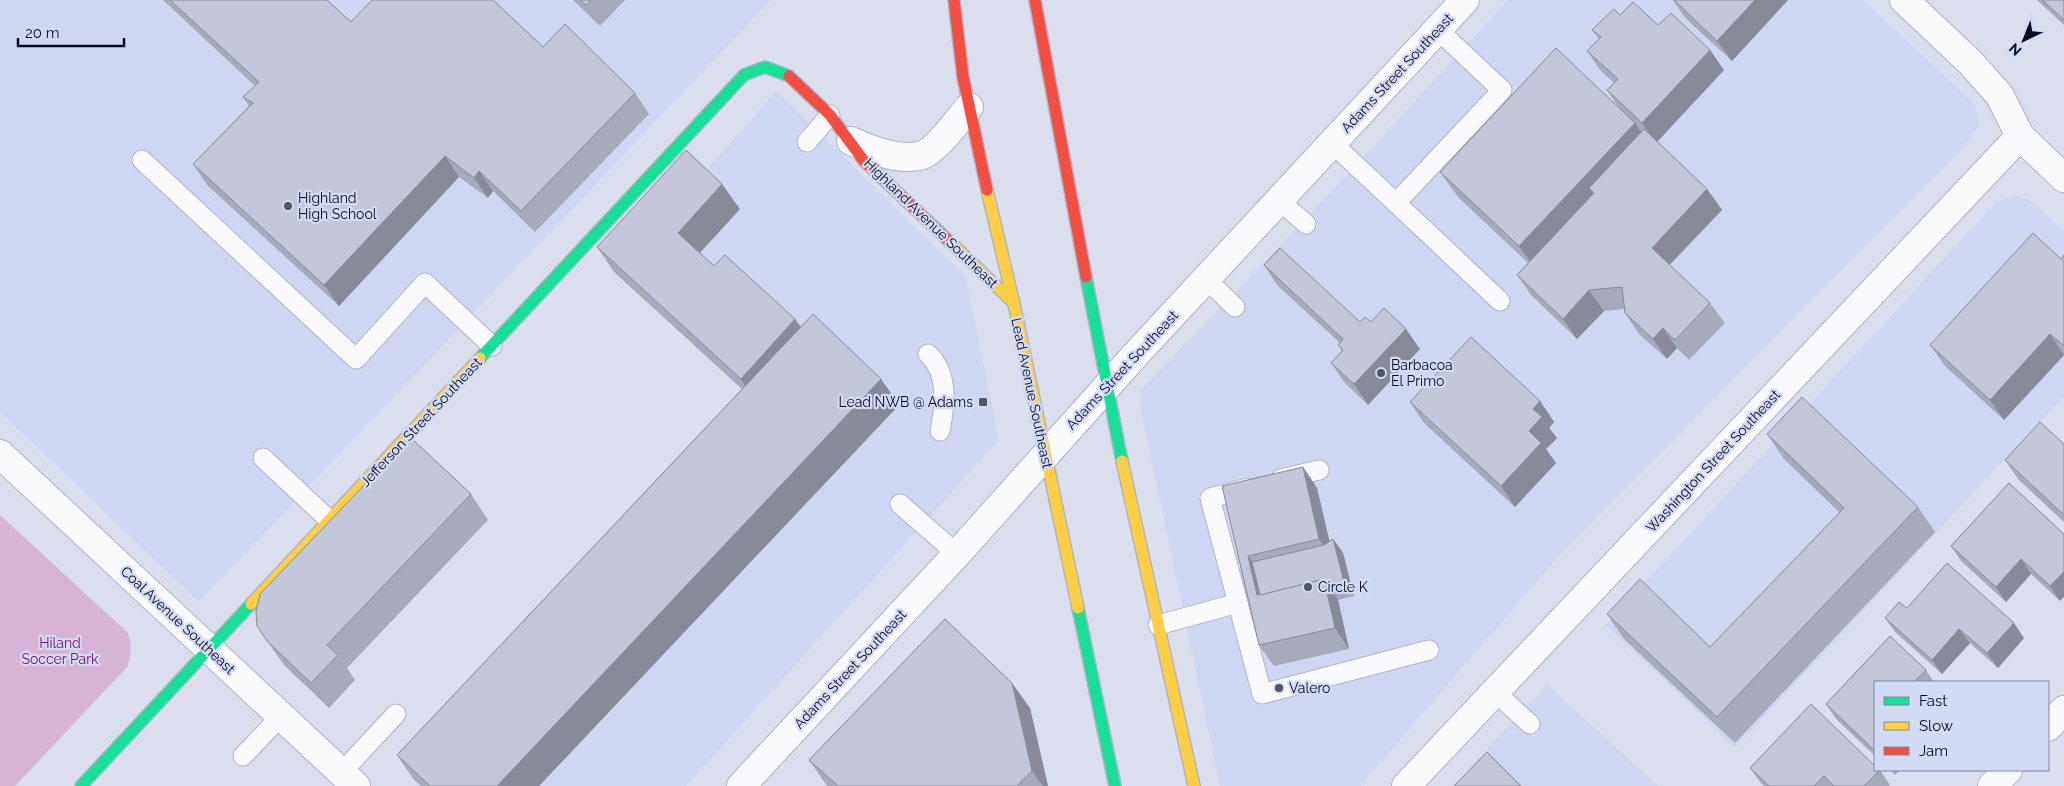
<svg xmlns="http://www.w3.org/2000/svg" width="2064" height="786" font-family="Raleway,sans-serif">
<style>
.built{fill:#cfd6f4}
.park{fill:#d6b4d6}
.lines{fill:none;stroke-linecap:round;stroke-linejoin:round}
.lane-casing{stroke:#b1b4c6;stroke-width:21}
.street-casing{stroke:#b1b4c6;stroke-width:30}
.fast-casing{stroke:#b1b4c6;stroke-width:14}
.slow-casing{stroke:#b1b4c6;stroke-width:14}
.jam-casing{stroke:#b1b4c6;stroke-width:14}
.lane{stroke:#fafafc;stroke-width:19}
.street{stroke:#fafafc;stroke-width:28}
.fast{stroke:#16e098;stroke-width:11}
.slow{stroke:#ffcf43;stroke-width:11}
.jam{stroke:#f24e42;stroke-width:11}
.wall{fill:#a7aaba}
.shaded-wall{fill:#888b97}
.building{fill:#c2c6d8;stroke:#888b97}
.poi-dot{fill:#525568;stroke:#d3daf4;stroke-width:2}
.labels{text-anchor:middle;stroke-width:4.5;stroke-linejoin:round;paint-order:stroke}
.street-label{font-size:14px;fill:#080b21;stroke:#d3daf4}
.poi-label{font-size:14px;fill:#080b21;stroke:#d3daf4;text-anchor:start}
.park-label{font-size:14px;fill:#880d79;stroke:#d3daf4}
</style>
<rect width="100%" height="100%" fill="#dbdeec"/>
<!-- built -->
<g class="built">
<polygon points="0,0 771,0 199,602 0,412"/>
<polygon points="1508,0 1864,0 1975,105 1979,124 1966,145 1558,557 1360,786 1220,786 1139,400 1140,391 1335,188"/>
<polygon points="776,91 965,275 999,440 686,786 415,786 762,408 617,273"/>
<polygon points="2013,195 2031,201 2064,230 2064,396 1735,748 1606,625 1995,203"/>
<polygon points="1547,684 1658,786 1453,786"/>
</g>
<!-- park -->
<path class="park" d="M0,515L128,633C132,646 132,654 127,667L15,786H0Z"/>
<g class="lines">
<defs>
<g id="lane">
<polyline points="1438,30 1502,90 1396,203 1500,301"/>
<polyline points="807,142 830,115"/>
<polyline points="1332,143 1396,203"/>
<polyline points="142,160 356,359 425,283 492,346"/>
<polyline points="1279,200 1306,224"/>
<polyline points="1206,279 1235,307"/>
<path d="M928,354C949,373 945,406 940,431"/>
<polyline points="263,458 329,520"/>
<polyline points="1281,479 1319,470"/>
<polyline points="1248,488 1210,498 1262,694 1429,650"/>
<polyline points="900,504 957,554"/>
<polyline points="1158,625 1238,603"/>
<polyline points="1495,692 1530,724"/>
<polyline points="243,756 281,716"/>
<polyline points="341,773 396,714"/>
</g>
<g id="street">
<polyline points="1904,0 1971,63 2000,96 2020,136 2064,178"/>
<path d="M851,141C872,150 895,160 919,156C934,154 959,119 969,107"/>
<polyline points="0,454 356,786"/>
<polyline points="2048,727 2064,710"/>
<polyline points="741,786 957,554 1137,353 1465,0"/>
<polyline points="1406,786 2020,136"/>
<polyline points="1992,786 2008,770"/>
</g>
<g id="fast">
<polyline points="1086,277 1122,461"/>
<polyline points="480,358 744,75 765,67 789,76"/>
<polyline points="1078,608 1115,786"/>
<polyline points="81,786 251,604"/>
</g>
<g id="slow">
<polyline points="987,190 1014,304 1078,608"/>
<polyline points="950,242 1014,303"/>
<polyline points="1122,461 1194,786"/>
<polyline points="251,604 480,358"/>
</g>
<g id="jam">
<polyline points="954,0 963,77 987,190"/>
<polyline points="1035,0 1086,277"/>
<polyline points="789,76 830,115 864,161 950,242"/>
</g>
</defs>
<!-- lane casing -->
<use href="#lane" class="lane-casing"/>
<!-- street casing -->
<use href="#street" class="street-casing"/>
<!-- fast casing -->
<use href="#fast" class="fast-casing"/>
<!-- slow casing -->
<use href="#slow" class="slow-casing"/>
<!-- jam casing -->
<use href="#jam" class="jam-casing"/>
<!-- lane -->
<use href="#lane" class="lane"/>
<!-- street -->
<use href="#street" class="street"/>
<!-- fast -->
<use href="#fast" class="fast"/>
<!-- slow -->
<use href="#slow" class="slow"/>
<!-- jam -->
<use href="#jam" class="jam"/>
</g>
<!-- wall -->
<g class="wall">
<polygon points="163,0 327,0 351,22 543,47 635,93 649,114 535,232 493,191 488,198 459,177 339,306 207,185 193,164 249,106 243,97 255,86"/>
<polygon points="573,0 625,0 600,26"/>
<polygon points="1673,0 1788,0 1732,61 1685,18"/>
<polygon points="2037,0 2064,0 2064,25"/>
<polygon points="1620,15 1658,25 1724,70 1657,142 1707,189 1722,210 1670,265 1710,303 1725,323 1689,360 1677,348 1667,359 1639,334 1625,313 1624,309 1604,311 1577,339 1531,295 1517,275 1528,263 1458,197 1440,172 1619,108 1607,90 1614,83 1601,71 1587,51 1599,39 1592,30"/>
<polygon points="740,209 700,253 714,266 801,327 899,405 539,786 421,786 414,780 397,755 742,389 614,272 597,247"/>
<polygon points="2064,255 2064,355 2004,420 1945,366 1930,345 2061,259"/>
<polygon points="1264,265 1360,322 1371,322 1420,349 1368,405 1345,383 1331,363 1342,351 1338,345 1340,343 1278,286"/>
<polygon points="1540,401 1554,422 1549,428 1557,438 1546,449 1556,463 1515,507 1424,423 1410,402"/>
<polygon points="1767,434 1918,507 1935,532 1735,743 1624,639 1607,614 1710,647 1840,513 1784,459"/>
<polygon points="2064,444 2064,522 2019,480 2005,460"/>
<polygon points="1303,467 1317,488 1329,541 1333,539 1343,553 1354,596 1338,600 1349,649 1274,666 1259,645 1222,486"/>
<polygon points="2009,483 2060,601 2031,574 2006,602 1961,561 1951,546"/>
<polygon points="471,494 488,520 347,668 355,680 329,708 285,666 267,641"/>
<polygon points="1907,608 2024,638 1998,668 1970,643 1942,674 1895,632 1885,618"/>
<polygon points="1890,636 1926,670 1934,682 1875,682 1875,756 1836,719 1826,704"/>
<polygon points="1030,708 1048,786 827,786 809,760"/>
<polygon points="1750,768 1880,770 1890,785 1889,786 1764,786 1760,782"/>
<polygon points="1890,770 1900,770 1895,775"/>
</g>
<!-- shaded-wall -->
<g class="shaded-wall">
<polygon points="1755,0 1788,0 1732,61 1717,41"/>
<polygon points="1710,50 1724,70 1656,143 1642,123"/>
<polygon points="1635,123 1653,148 1589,188 1600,204 1537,271 1519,246"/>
<polygon points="445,156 459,177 339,306 324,285"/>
<polygon points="479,171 493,191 488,198 474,178"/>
<polygon points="722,184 740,209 695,258 678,233"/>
<polygon points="1707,189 1722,210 1666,268 1652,248"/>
<polygon points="1589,290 1604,311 1577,339 1563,319"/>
<polygon points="795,319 813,344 758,404 741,379"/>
<polygon points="1663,328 1677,348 1667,359 1653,339"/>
<polygon points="1406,329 1420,349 1368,405 1354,384"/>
<polygon points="2050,334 2064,355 2004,420 1990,400"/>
<polygon points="881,379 899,405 539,786 497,786"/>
<polygon points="1540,401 1554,422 1549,428 1557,438 1546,449 1556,463 1515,507 1501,486 1529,431 1533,409"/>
<polygon points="1303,467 1317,488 1334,560 1319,539"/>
<polygon points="1333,539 1343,553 1354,596 1344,582"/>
<polygon points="1248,556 1263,577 1268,600 1257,595"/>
<polygon points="2021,559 2031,574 2006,602 1996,587"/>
<polygon points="2064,572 2064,597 2060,601 2050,586"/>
<polygon points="1324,579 1338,600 1349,649 1335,628"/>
<polygon points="2014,623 2024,638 1998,668 1987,653"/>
<polygon points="1959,629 1970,643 1942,674 1932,660"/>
<polygon points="1012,683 1030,708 1048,786 1043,786 1032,771"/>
</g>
<!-- building -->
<g class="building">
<polygon points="170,0 327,0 351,22 372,0 493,0 543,47 565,24 635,93 521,211 479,171 474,178 445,156 324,285 193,164 253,103 243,97 259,82"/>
<polygon points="580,0 591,0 586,5"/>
<polygon points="1674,0 1755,0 1717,41"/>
<polygon points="2042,0 2064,0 2064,20"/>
<polygon points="1633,2 1658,25 1671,13 1710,50 1642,123 1607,90 1618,79 1587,51 1601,37 1592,30 1614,9 1620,15"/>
<polygon points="1556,48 1635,123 1519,246 1440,172"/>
<polygon points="1644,129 1707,189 1652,248 1710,303 1675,340 1663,328 1653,339 1625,313 1622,287 1589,290 1563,319 1517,275 1594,193 1589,188"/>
<polygon points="686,150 722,184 678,233 714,266 725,255 795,319 741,379 597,247"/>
<polygon points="2033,233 2061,259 2064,255 2064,346 2050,334 1990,400 1930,345"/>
<polygon points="1280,248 1360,322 1365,317 1371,322 1384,308 1406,329 1354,384 1331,363 1343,350 1338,345 1343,339 1264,265"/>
<polygon points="813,314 881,379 497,786 430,786 397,755"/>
<polygon points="1471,337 1540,401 1533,409 1542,417 1529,431 1541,443 1501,486 1410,402"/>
<polygon points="1802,397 1918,507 1717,717 1607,614 1640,579 1710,647 1844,508 1767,434"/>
<polygon points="2040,422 2064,444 2064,515 2005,460"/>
<polygon points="410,437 471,494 327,645 338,655 311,683 267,641 257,626 256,611 260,594"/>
<polygon points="1303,467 1319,539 1248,556 1257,595 1324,579 1335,628 1259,645 1222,486"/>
<polygon points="2009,483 2064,534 2064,572 2050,586 2021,559 1996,587 1951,546"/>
<polygon points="1333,539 1344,582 1328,585 1324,579 1260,595 1252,562 1324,545"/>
<polygon points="1947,563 2014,623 1987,653 1959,629 1932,660 1885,618 1899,602 1907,608"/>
<polygon points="945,619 1012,683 1032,771 1017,786 838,786 809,760"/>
<polygon points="1890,636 1926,670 1914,682 1875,682 1875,751 1826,704"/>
<polygon points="1811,704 1875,766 1875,770 1880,770 1864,786 1834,786 1824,776 1814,786 1769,786 1750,768"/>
<polygon points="1487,752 1521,786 1454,786"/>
</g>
<!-- markers -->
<g class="poi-dot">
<circle cx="288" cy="206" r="5"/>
<circle cx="1381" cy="373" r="5"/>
<rect x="978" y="397" width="10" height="10" rx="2.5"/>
<circle cx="1308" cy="587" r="5"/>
<circle cx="1279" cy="688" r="5"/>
</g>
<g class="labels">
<!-- street labels -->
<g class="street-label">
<text transform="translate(1397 73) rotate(-47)" y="5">Adams Street Southeast</text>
<text transform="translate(931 223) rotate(44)" y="5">Highland Avenue Southeast</text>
<text transform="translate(1122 370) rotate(-47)" y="5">Adams Street Southeast</text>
<text transform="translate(1032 393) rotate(78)" y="5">Lead Avenue Southeast</text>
<text transform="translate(421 422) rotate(-47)" y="5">Jefferson Street Southeast</text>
<text transform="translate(1713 461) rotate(-47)" y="5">Washington Street Southeast</text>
<text transform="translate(178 620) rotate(43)" y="5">Coal Avenue Southeast</text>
<text transform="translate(850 669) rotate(-47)" y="5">Adams Street Southeast</text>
</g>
<!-- poi labels -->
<g class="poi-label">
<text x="298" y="203">Highland<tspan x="298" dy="16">High School</tspan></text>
<text x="1391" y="370">Barbacoa<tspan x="1391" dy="16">El Primo</tspan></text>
<text x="973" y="407" text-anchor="end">Lead NWB @ Adams</text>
<text x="1318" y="592">Circle K</text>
<text x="1289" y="693">Valero</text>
</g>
<!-- park labels -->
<g class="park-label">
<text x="60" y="648">Hiland<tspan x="60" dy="16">Soccer Park</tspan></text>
</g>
</g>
<!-- legend -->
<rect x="1874" y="681" width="175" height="90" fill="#d3daf4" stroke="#8287a0"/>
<rect x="1884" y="697" width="25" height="8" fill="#16e098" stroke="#8287a0"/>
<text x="1919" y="706" font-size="15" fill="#080b21">Fast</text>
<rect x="1884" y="722" width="25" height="8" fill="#ffcf43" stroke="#8287a0"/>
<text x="1919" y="731" font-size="15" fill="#080b21">Slow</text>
<rect x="1884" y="747" width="25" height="8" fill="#f24e42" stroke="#8287a0"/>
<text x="1919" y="756" font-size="15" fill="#080b21">Jam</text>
<!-- north arrow -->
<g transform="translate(2024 40) rotate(223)" stroke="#d3daf4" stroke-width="4" paint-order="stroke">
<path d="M0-4L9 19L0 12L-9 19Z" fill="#080b21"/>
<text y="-8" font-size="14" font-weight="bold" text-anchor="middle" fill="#080b21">N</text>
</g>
<!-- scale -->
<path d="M18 38v8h106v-8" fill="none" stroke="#080b21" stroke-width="2.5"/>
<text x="25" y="38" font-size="15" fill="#080b21" stroke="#d3daf4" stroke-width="4" paint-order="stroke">20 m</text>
</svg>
